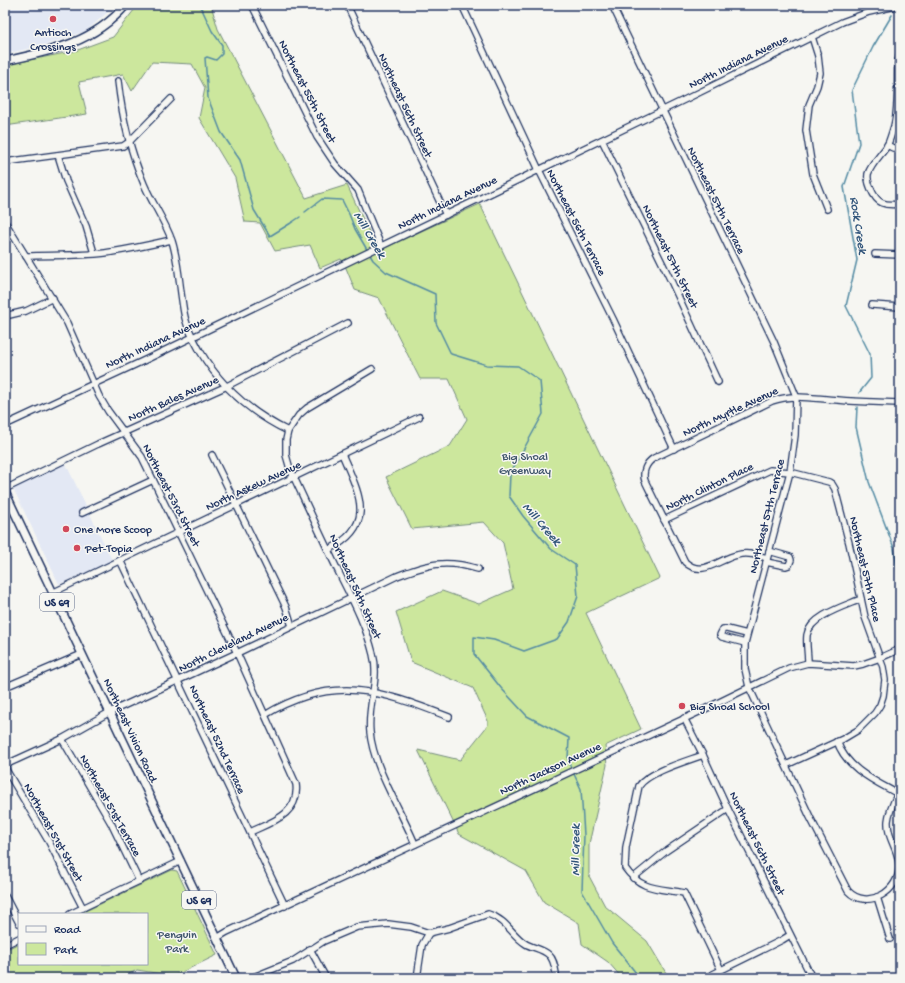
<svg xmlns="http://www.w3.org/2000/svg" width="905" height="983" font-family="'Gochi Hand',sans-serif">
<style>
.built{fill:#e3e8f4}
.green{fill:#cce79d;stroke:#748b7e}
.lines{fill:none;stroke-linecap:round;stroke-linejoin:round}
.stream{stroke:#528aa3;stroke-width:1.5}
.minor-casing{stroke:#1b2f5e;stroke-width:8}
.major-casing{stroke:#1b2f5e;stroke-width:10}
.minor{stroke:#f6f6f2;stroke-width:5.5}
.major{stroke:#f6f6f2;stroke-width:7}
.poi-dot{fill:#d1495b;stroke:#f6f6f2;stroke-width:1.5}
.labels{text-anchor:middle;stroke-width:3;stroke-linejoin:round;paint-order:stroke}
.shield{fill:#f6f6f2;stroke:#5d6b8a;stroke-width:1}
.shield-label{font-size:11px;font-weight:bold;fill:#1b2f5e}
.poi-label{font-size:12px;fill:#1b2f5e;stroke:#f6f6f2;text-anchor:start}
.street-label{font-size:12px;fill:#1b2f5e;stroke:#f6f6f2}
.park-label{font-size:12px;fill:#3e546b;stroke:#f6f6f2}
.water-label{font-size:13px;font-style:italic;fill:#32557b;stroke:#f6f6f2}
</style>
<rect width="100%" height="100%" fill="#f6f6f2"/>
<filter id="ink" filterUnits="userSpaceOnUse"><feTurbulence type="fractalNoise" baseFrequency=".025" numOctaves="2"/><feDisplacementMap in="SourceGraphic" scale="8" xChannelSelector="R" yChannelSelector="G"/><feConvolveMatrix kernelMatrix="1 2 1 2 8 2 1 2 1" color-interpolation-filters="sRGB"/></filter>
<g filter="url(#ink)">
<!-- built -->
<g class="built">
<polygon points="5,5 116,5 86,31 45,45 5,54"/>
<polygon points="65,462 112,560 65,582 59,584 13,488"/>
</g>
<!-- green -->
<g class="green">
<polygon points="138,5 211,5 218,29 306,198 347,185 378,251 480,204 660,578 586,613 641,729 605,746 607,765 589,844 589,876 605,906 647,941 669,978 622,978 608,962 582,944 579,923 544,902 526,871 459,834 418,750 460,760 488,725 488,721 473,688 411,662 396,612 442,591 479,604 513,589 503,543 484,522 412,529 386,477 450,446 467,419 449,379 420,379 379,298 355,290 346,268 341,259 320,268 310,245 275,251 260,223 245,222 235,178 199,118 205,88 192,64 152,62 132,91 123,74 79,82 87,114 5,126 5,65 75,51 113,37"/>
<polygon points="172,870 177,871 217,955 174,976 137,970 121,978 5,978 5,950 19,943 19,964 147,964 147,914 79,914"/>
</g>
<g class="lines">
<!-- stream -->
<g class="stream">
<polyline points="200,5 212,31 222,45 222,54 216,60 207,57 205,58 208,98 221,132 240,160 254,210 270,236 291,223 300,217"/>
<polyline points="305,212 322,199 342,200 349,214 355,229 373,260 386,272 435,294 436,323 451,354 487,365 518,366 540,381 543,414 510,474 509,496 523,516 551,549 575,565 578,596 569,622 557,639 524,651 494,640 474,637 474,654 501,688 527,716 569,738 568,759 571,768"/>
<polyline points="859,393 871,378 870,354 846,306 857,260 844,187 859,143 852,90 873,47 892,15"/>
<polyline points="857,407 856,427 869,482 894,548 900,588"/>
<polyline points="573,772 581,789 584,835 582,891 612,943 640,978"/>
</g>
<defs>
<g id="minor">
<polyline points="252,5 317,137 335,164 358,190 381,246"/>
<polyline points="347,5 446,215"/>
<polyline points="462,5 539,170 613,319 674,449"/>
<path d="M612,5L774,342L796,396L795,435L790,472L745,643V669L749,687L810,817L848,891C867,911 901,891 899,865C899,849 887,840 888,821C889,810 895,799 900,789"/>
<polyline points="812,37 818,56 820,73 817,86 809,105 806,130 813,174 827,209"/>
<path d="M900,54L898,61C897,81 899,107 894,126C892,132 890,140 887,146C881,155 871,164 868,174C867,180 869,184 871,189C877,204 885,206 900,204"/>
<path d="M118,81C122,116 130,151 144,184C152,203 165,221 172,241C178,260 179,280 182,300C183,307 184,315 186,321C189,332 195,341 200,351C221,387 251,413 288,431"/>
<polyline points="602,140 672,283 718,382"/>
<polyline points="887,145 893,148 900,148"/>
<polyline points="58,155 66,181 86,226 94,253"/>
<polyline points="5,162 123,146 129,142 171,99"/>
<path d="M5,222L67,323L99,396L108,411L142,457L237,653L296,784C300,814 272,822 250,832"/>
<polyline points="875,254 900,255"/>
<path d="M26,256C52,255 79,256 105,253C127,250 149,245 171,240"/>
<polyline points="872,305 900,307"/>
<polyline points="5,316 26,311 53,298"/>
<path d="M372,369L307,408L299,415L288,431L286,440V455L290,469C306,503 322,538 339,573C352,599 366,625 373,654C380,680 367,705 370,732C373,767 401,810 415,844"/>
<polyline points="5,425 143,361 686,99 842,22 869,12 900,5"/>
<polyline points="212,455 286,607 292,626"/>
<polyline points="898,455 900,455"/>
<polyline points="5,489 98,444 227,386 348,323"/>
<polyline points="82,513 153,480"/>
<polyline points="664,520 770,470 790,472 829,482 832,484 835,489 849,543 865,617 883,667 885,680 883,696 880,705 875,713 858,730 843,739 786,765"/>
<path d="M328,550C378,525 359,494 342,454"/>
<path d="M767,558C757,555 747,552 737,555C719,559 702,578 685,562L645,481C642,472 646,463 654,458L772,401C794,393 816,399 838,400C859,402 879,402 900,403"/>
<polyline points="120,560 285,906"/>
<polyline points="766,562 786,566 789,565 791,560 790,557 769,551"/>
<polyline points="52,593 419,417"/>
<polyline points="745,643 722,637 720,635 723,629 727,629 747,634"/>
<path d="M808,663C808,654 806,644 807,635C810,616 845,606 861,599"/>
<polyline points="5,687 82,654"/>
<path d="M265,715C333,674 380,690 449,717"/>
<polyline points="684,718 703,755 728,809 812,978"/>
<polyline points="62,739 111,823 139,881"/>
<path d="M837,741C846,769 877,782 900,795"/>
<path d="M703,755C687,761 648,772 639,786L626,847L625,868C641,891 660,888 684,893L721,970"/>
<path d="M5,765L62,739L110,712L237,653L397,576C428,564 445,559 478,569"/>
<polyline points="5,768 49,842 83,908"/>
<polyline points="633,878 666,851 728,809"/>
<polyline points="5,896 19,923"/>
<polyline points="877,897 890,939"/>
<polyline points="70,914 181,861"/>
<polyline points="217,938 227,932 703,710 789,668 808,663 854,666 863,664 880,658 900,649"/>
<polyline points="5,945 19,938"/>
<polyline points="310,949 326,978"/>
<path d="M251,978L293,961L324,941L357,927L388,924L411,927L429,933L449,928L488,914C508,920 511,935 526,944C533,948 543,949 549,955C555,960 555,971 557,978"/>
<polyline points="417,978 422,945 429,933"/>
<polyline points="705,978 782,940 790,935"/>
</g>
<g id="major">
<path d="M5,61C52,51 93,43 126,5"/>
<polyline points="5,492 236,978"/>
</g>
</defs>
<!-- minor casing -->
<use href="#minor" class="minor-casing"/>
<!-- major casing -->
<use href="#major" class="major-casing"/>
<!-- minor -->
<use href="#minor" class="minor"/>
<!-- major -->
<use href="#major" class="major"/>
</g>
</g>
<!-- markers -->
<g class="poi-dot">
<circle cx="53" cy="19" r="4"/>
<circle cx="66" cy="529" r="4"/>
<circle cx="77" cy="548" r="4"/>
<circle cx="682" cy="706" r="4"/>
</g>
<g class="labels">
<!-- shield labels -->
<g class="shield">
<rect x="40" y="593" width="34" height="18" rx="3"/>
<rect x="182" y="891" width="34" height="18" rx="3"/>
</g>
<g class="shield-label">
<text x="57" y="606">US 69</text>
<text x="199" y="904">US 69</text>
</g>
<!-- poi labels -->
<g class="poi-label">
<text x="53" y="36" text-anchor="middle">Antioch<tspan x="53" dy="14">Crossings</tspan></text>
<text x="74" y="533">One More Scoop</text>
<text x="85" y="552">Pet-Topia</text>
<text x="690" y="710">Big Shoal School</text>
</g>
<!-- street labels -->
<g class="street-label">
<text transform="translate(738 61) rotate(-26)" y="4">North Indiana Avenue</text>
<text transform="translate(308 91) rotate(63)" y="4">Northeast 55th Street</text>
<text transform="translate(406 105) rotate(65)" y="4">Northeast 56th Street</text>
<text transform="translate(717 200) rotate(64)" y="4">Northeast 57th Terrace</text>
<text transform="translate(447 202) rotate(-26)" y="4">North Indiana Avenue</text>
<text transform="translate(577 222) rotate(63)" y="4">Northeast 56th Terrace</text>
<text transform="translate(671 256) rotate(64)" y="4">Northeast 57th Street</text>
<text transform="translate(155 342) rotate(-25)" y="4">North Indiana Avenue</text>
<text transform="translate(173 398) rotate(-24)" y="4">North Bales Avenue</text>
<text transform="translate(730 411) rotate(-25)" y="4">North Myrtle Avenue</text>
<text transform="translate(253 485) rotate(-25)" y="4">North Askew Avenue</text>
<text transform="translate(709 486) rotate(-26)" y="4">North Clinton Place</text>
<text transform="translate(172 495) rotate(63)" y="4">Northeast 53rd Street</text>
<text transform="translate(766 516) rotate(-76)" y="4">Northeast 57th Terrace</text>
<text transform="translate(866 569) rotate(77)" y="4">Northeast 57th Place</text>
<text transform="translate(356 586) rotate(66)" y="4">Northeast 54th Street</text>
<text transform="translate(233 642) rotate(-26)" y="4">North Cleveland Avenue</text>
<text transform="translate(131 730) rotate(65)" y="4">Northeast Vivion Road</text>
<text transform="translate(218 739) rotate(65)" y="4">Northeast 52nd Terrace</text>
<text transform="translate(550 768) rotate(-25)" y="4">North Jackson Avenue</text>
<text transform="translate(111 805) rotate(61)" y="4">Northeast 51st Terrace</text>
<text transform="translate(54 832) rotate(61)" y="4">Northeast 51st Street</text>
<text transform="translate(758 843) rotate(64)" y="4">Northeast 56th Street</text>
</g>
<!-- park labels -->
<g class="park-label">
<text x="525" y="460">Big Shoal<tspan x="525" dy="14">Greenway</tspan></text>
<text x="177" y="938">Penguin<tspan x="177" dy="14">Park</tspan></text>
</g>
<!-- water labels -->
<g class="water-label">
<text transform="translate(860 225) rotate(81)" y="5">Rock Creek</text>
<text transform="translate(371 234) rotate(59)" y="5">Mill Creek</text>
<text transform="translate(543 523) rotate(49)" y="5">Mill Creek</text>
<text transform="translate(574 850) rotate(-90)" y="5">Mill Creek</text>
</g>
</g>
<!-- margin -->
<rect width="905" height="983" fill="none" stroke="#f6f6f2" stroke-width="20"/>
<rect x="10" y="10" width="885" height="963" fill="none" stroke="#1b2f5e" stroke-width="1.5" filter="url(#ink)"/>
<!-- legend -->
<rect x="18" y="913" width="130" height="52" fill="#f6f6f2" stroke="#9ea6b7"/>
<rect x="26" y="926" width="20" height="6" fill="#f6f6f2" stroke="#9ea6b7"/>
<text x="54" y="933" font-size="12" fill="#1b2f5e">Road</text>
<rect x="26" y="943" width="20" height="12" fill="#cce79d" stroke="#9ea6b7"/>
<text x="54" y="953" font-size="12" fill="#1b2f5e">Park</text>
</svg>
